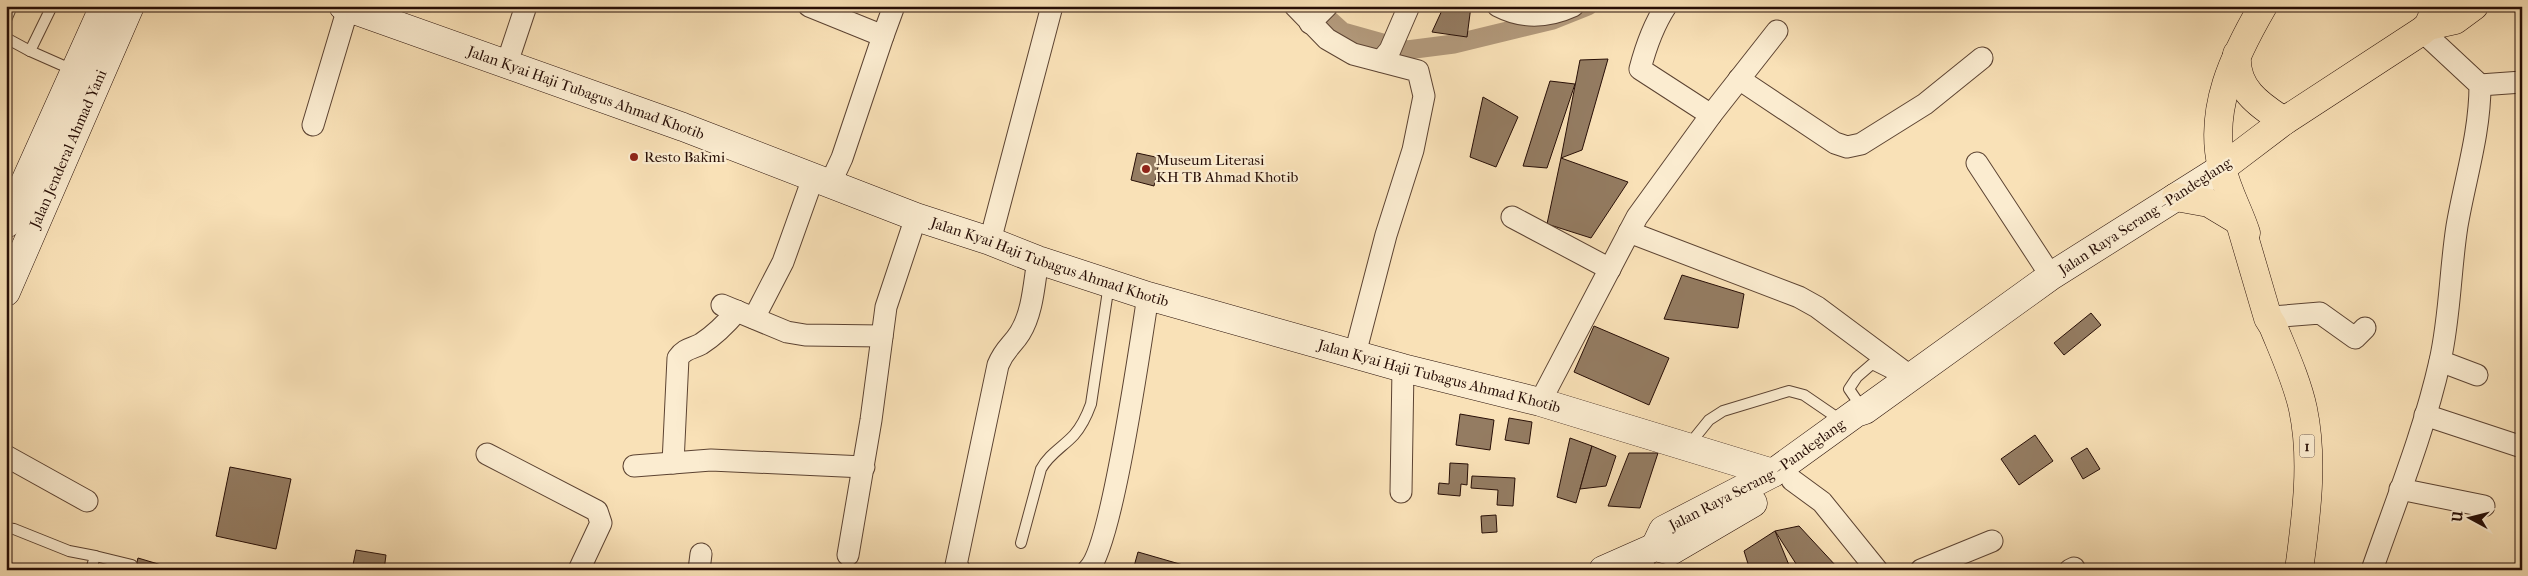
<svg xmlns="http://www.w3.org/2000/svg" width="2528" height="576" font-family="'IM FELL French Canon',serif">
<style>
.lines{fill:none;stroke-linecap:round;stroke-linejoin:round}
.canal{stroke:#b2997b;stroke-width:19}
.building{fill:#947c62;stroke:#270e06}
.lane-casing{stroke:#5c4332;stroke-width:12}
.street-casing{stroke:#5c4332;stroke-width:23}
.secondary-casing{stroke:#270e06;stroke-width:29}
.highway-casing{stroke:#270e06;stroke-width:29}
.lane{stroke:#fbecd0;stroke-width:10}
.street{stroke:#fbecd0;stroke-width:21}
.secondary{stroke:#fbecd0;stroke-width:28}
.highway{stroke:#f9e1b7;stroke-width:28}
.poi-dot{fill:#8f2418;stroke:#fbecd0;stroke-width:2}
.labels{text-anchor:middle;stroke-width:4.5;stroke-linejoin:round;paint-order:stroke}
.shield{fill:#fbecd0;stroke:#675143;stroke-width:1}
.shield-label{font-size:14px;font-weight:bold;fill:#270e06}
.street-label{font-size:15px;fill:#270e06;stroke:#fbecd0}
.poi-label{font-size:15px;fill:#270e06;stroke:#fbecd0;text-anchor:start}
</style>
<rect width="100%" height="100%" fill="#f9e1b7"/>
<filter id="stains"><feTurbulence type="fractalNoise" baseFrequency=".004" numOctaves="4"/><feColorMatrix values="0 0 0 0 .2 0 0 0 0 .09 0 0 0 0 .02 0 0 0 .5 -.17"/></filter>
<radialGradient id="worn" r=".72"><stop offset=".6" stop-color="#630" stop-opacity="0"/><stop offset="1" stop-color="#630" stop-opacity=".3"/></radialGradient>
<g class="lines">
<!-- canal -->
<polyline class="canal" points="1314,6 1343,32 1407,50 1454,44 1553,20 1588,6"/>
</g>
<!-- building -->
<g class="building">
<polygon points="1444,6 1471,6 1467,37 1432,32"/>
<polygon points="1608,59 1582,150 1561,158 1580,60"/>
<polygon points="1550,81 1575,84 1547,168 1523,166"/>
<polygon points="1483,97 1518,117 1496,167 1470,157"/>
<polygon points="1137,153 1160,158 1154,186 1131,180"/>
<polygon points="1561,158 1628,182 1591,238 1547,224"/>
<polygon points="1682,275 1744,294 1738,328 1664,319"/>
<polygon points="2091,313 2101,325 2064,355 2054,343"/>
<polygon points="1594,326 1669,358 1649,405 1574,372"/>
<polygon points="1460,414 1494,420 1490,450 1456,445"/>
<polygon points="1509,418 1532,422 1529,444 1505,440"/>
<polygon points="2035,435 2053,461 2019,485 2001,459"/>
<polygon points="1570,438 1592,446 1576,503 1557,497"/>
<polygon points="1592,446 1616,456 1606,486 1580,489"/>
<polygon points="2087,448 2100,469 2083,479 2071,458"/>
<polygon points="1629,453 1658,453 1640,508 1608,506"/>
<polygon points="1450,463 1468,464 1467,485 1461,484 1460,496 1438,494 1439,483 1449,484"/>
<polygon points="230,467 291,479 276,549 216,536"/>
<polygon points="1472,476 1515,478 1513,506 1497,505 1498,490 1471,488"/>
<polygon points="1496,515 1497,532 1482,533 1481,516"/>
<polygon points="1799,526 1837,567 1834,570 1800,570 1775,531"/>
<polygon points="1775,531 1791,570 1750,570 1744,551"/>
<polygon points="356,550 386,555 384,570 352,570"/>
<polygon points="1138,552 1190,567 1190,570 1133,570"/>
<polygon points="138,558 175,569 175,570 135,570"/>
</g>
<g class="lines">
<defs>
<g id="lane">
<polyline points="52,6 30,51 73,70"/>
<polyline points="6,20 12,6"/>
<polyline points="6,38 30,51"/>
<polyline points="1862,408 1849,389 1857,377 1872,364 1890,373"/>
<polyline points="1688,446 1709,420 1723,411 1789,391 1804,395 1842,421"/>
<polyline points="6,528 14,529 69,551 95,556 91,570"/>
<path d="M1021,543L1041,469C1049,454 1063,447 1074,435C1082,426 1087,415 1091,404L1109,284"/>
<polyline points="1643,553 1652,570"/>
<polyline points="95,556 132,565"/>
</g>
<g id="street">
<polyline points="809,6 883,36 842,158 830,184"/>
<polyline points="1295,6 1327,39 1353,54 1418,71 1424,96 1413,150 1386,235 1355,354"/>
<path d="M1498,6C1523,19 1549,17 1573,6"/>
<path d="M1666,6C1653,26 1646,46 1640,69L1711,115"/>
<polyline points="1310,23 1327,6"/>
<polyline points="883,36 894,6"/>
<polyline points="1381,61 1390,50 1409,6"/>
<polyline points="506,66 526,6"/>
<polyline points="1739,79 1835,143 1847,147 1861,144 1925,104 1982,58"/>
<polyline points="2480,85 2522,82"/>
<polyline points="313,125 348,8"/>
<polyline points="1977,163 2051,276"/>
<polyline points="1512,217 1610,269"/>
<polyline points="1629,232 1799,297 1817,307 1911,377"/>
<polyline points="990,241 1052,6"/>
<polyline points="722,305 787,332 805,335 882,336"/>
<polyline points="2272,317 2320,313 2355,338 2365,328"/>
<polyline points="754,318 783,262 813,178"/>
<polyline points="2440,361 2477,375"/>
<polyline points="1540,402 1637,217 1711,115 1777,31"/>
<polyline points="2425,415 2522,447"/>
<polyline points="487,454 597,511 601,523 579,570"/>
<polyline points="6,456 87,501"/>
<path d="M673,463L678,358C685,348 692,349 701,344C715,335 726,324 737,311"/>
<polyline points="634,466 711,460 864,467"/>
<polyline points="1792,480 1822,502 1877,570"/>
<polyline points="2400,489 2484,506"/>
<polyline points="1401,492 1403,368"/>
<polyline points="848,555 871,420 886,307 916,217"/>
<polyline points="699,570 701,554"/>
<path d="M960,570L956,565L998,365C1005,348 1012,346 1020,333C1033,312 1034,283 1038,260"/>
<path d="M1088,570C1112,548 1141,339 1148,296"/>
<polyline points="1921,570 1992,541"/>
<polyline points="2070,570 2074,568"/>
<path d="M2372,570C2396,501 2424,432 2440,361C2450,317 2450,271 2457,226C2465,179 2480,134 2480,85L2422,31"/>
</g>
<g id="secondary">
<path id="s1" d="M343,6L683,127L916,217L990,241L1038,260L1148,296L1403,368L1540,402L1773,473"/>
<polyline points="6,224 104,6"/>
<path id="s2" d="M6,292L130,6"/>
<path id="s3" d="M1655,547L1663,530L1773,473L1856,413L1865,410L2051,276L2222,168"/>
<polyline points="1603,570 1655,547 1671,551 1753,503"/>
</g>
<g id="highway">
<polyline points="2428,26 2455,20 2474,6"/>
<path d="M2237,54C2234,88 2259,105 2284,121"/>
<polyline points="2222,168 2284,121 2422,31 2428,26 2437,6"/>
<polyline points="2176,197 2209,203 2239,221"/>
<path d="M2238,216L2268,318L2273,326C2284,353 2297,381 2303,409C2314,461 2306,518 2299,570"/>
<path d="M2246,233C2239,211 2227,191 2222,168C2208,109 2234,56 2263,6"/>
</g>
</defs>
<!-- lane casing -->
<use href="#lane" class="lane-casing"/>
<!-- street casing -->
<use href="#street" class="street-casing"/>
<!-- secondary casing -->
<use href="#secondary" class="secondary-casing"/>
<!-- highway casing -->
<use href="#highway" class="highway-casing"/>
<!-- lane -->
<use href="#lane" class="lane"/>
<!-- street -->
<use href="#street" class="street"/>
<!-- secondary -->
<use href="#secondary" class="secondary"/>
<!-- highway -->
<use href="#highway" class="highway"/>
</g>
<!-- markers -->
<g class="poi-dot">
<circle cx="634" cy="157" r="5"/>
<circle cx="1146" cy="169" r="5"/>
</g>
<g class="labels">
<!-- shield labels -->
<rect class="shield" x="2299.5" y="434.5" width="15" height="23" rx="4"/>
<g class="shield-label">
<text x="2307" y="451">1</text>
</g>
<!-- street labels -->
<g class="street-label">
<text dy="5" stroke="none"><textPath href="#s1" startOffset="258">Jalan Kyai Haji Tubagus Ahmad Khotib</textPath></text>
<text dy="5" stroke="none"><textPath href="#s2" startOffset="156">Jalan Jenderal Ahmad Yani</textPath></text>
<text transform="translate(2145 216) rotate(-33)" y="5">Jalan Raya Serang - Pandeglang</text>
<text dy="5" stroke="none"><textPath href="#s1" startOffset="752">Jalan Kyai Haji Tubagus Ahmad Khotib</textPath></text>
<text dy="5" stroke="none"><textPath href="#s1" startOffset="1158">Jalan Kyai Haji Tubagus Ahmad Khotib</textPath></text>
<text dy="5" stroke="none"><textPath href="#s3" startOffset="128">Jalan Raya Serang - Pandeglang</textPath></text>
</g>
<!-- poi labels -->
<g class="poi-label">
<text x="644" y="162">Resto Bakmi</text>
<text x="1156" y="165">Museum Literasi<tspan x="1156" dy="17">KH TB Ahmad Khotib</tspan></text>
</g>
</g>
<!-- margin -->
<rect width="2528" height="576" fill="none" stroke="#f9e1b7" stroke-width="25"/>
<rect x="8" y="8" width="2513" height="561" fill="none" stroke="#270e06" stroke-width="2.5"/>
<rect x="12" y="12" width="2503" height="551" fill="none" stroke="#270e06"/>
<!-- north arrow -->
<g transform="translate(2470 518) rotate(277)" stroke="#fbecd0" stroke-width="4" paint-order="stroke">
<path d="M0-4L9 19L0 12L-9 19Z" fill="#270e06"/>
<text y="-8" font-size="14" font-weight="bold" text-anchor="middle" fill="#270e06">U</text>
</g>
<rect width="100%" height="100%" filter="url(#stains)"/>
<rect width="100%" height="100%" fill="url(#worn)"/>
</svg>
